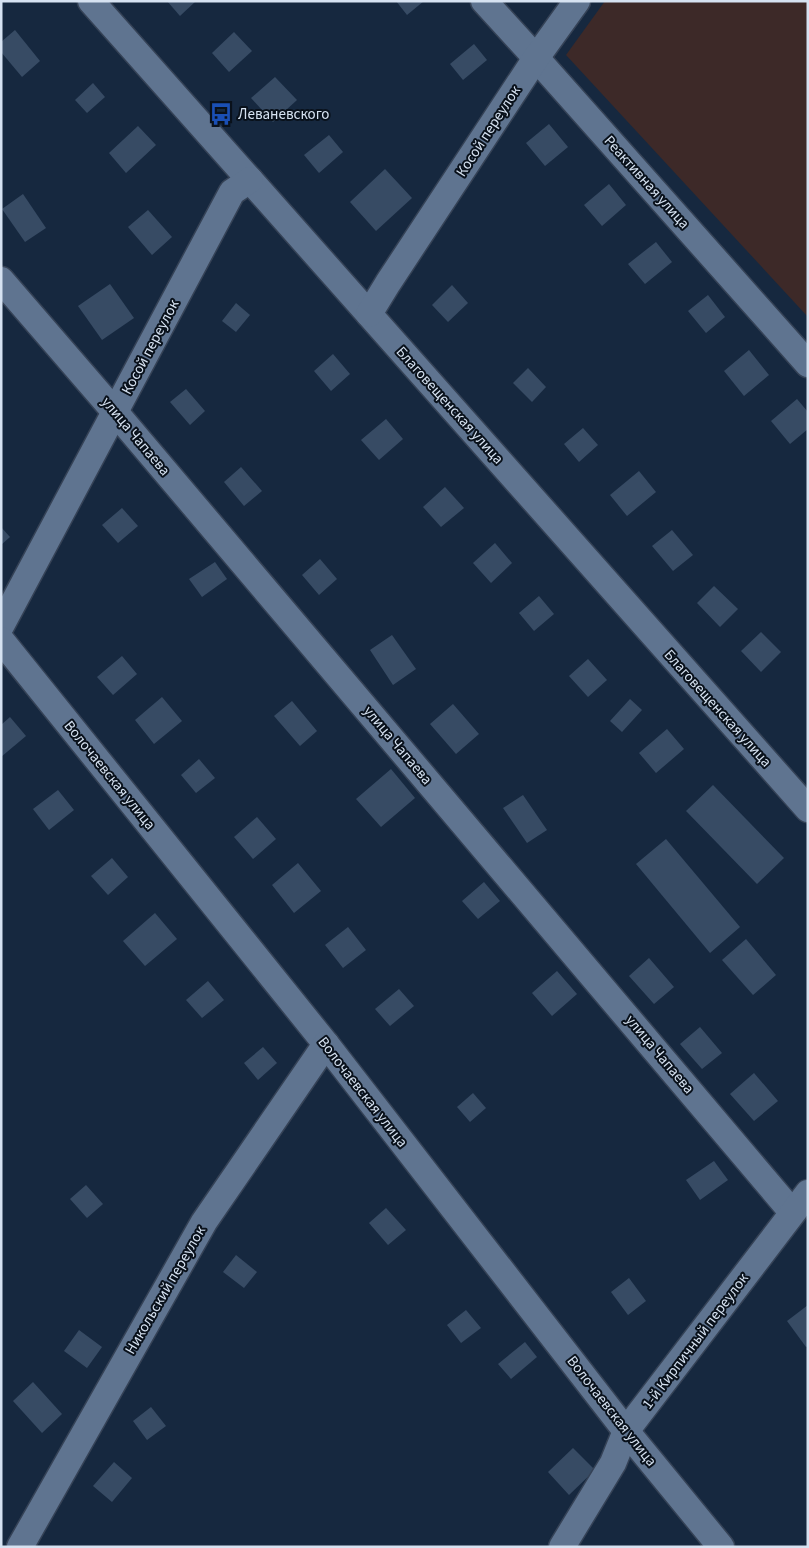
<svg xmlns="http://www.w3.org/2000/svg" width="809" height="1548" font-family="'Source Sans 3',sans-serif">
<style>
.industrial{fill:#3d2928}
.building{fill:#374b64}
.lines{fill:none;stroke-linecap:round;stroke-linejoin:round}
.minor-casing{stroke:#354256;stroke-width:29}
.minor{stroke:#5f7490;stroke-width:26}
.labels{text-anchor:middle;stroke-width:4;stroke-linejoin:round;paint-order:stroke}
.poi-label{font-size:15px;fill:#d6e2f1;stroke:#09111b;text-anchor:start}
.street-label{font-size:15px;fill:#d6e2f1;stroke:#09111b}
</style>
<rect width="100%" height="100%" fill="#16283f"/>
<!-- industrial -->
<polygon class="industrial" points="605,1 808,1 808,317 566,55"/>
<!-- building -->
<g class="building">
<polygon points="167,1 196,1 180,16"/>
<polygon points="396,1 424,1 407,15"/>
<polygon points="15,30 40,61 22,77 1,52 1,42"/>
<polygon points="234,32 252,51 229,72 212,53"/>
<polygon points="474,44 487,60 463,80 450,64"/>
<polygon points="275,77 297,100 273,122 251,98"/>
<polygon points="93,83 105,97 87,113 75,100"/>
<polygon points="549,124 568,147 545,166 526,143"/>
<polygon points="138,126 156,145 126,173 109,153"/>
<polygon points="329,135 343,152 319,173 304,155"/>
<polygon points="385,169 412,198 376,231 350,202"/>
<polygon points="609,184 626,205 602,226 584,205"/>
<polygon points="23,194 46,228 25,242 2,209"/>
<polygon points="148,210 172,237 152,255 128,227"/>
<polygon points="656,242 672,262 645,284 628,264"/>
<polygon points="110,284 134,318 102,340 78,306"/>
<polygon points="452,285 468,303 448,322 432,305"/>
<polygon points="708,295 725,317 706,333 688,311"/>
<polygon points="236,303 250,315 236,332 222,321"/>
<polygon points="749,350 769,375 744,396 724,371"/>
<polygon points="333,354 350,374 331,391 314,371"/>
<polygon points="528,368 546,387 532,402 513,383"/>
<polygon points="186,389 205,411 190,425 170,402"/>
<polygon points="797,399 808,412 808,429 790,444 771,421"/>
<polygon points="386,419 403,439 379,460 361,440"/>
<polygon points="583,428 598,445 579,462 564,444"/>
<polygon points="241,467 262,491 244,506 224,482"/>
<polygon points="639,471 656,492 627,516 610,495"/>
<polygon points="445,487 464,508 441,527 423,507"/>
<polygon points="122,508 138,526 118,543 102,525"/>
<polygon points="1,527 10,537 1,545"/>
<polygon points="672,530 693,555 673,571 652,546"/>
<polygon points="495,543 512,563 491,583 473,563"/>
<polygon points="320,559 337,579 319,595 302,575"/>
<polygon points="215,562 227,579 202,597 189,579"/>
<polygon points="714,586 738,609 720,627 697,603"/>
<polygon points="539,596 554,614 534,631 519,613"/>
<polygon points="761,632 781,652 761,672 741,651"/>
<polygon points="392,635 416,669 393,685 370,650"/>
<polygon points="122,656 137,674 113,695 97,677"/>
<polygon points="588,659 607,680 588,697 569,676"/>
<polygon points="162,697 182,721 154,744 135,720"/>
<polygon points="630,699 642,710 622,732 610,721"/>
<polygon points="292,701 317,731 300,746 274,716"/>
<polygon points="453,704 479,734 456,754 430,724"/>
<polygon points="10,717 26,736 1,757 1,725"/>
<polygon points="667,729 684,749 656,773 639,753"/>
<polygon points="199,759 215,778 196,793 181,775"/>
<polygon points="391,769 415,798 381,827 356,799"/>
<polygon points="713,785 784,858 757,884 686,811"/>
<polygon points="58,790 74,810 49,830 33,809"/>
<polygon points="523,795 547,830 527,843 503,808"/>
<polygon points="257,817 276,839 253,859 234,837"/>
<polygon points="666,839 740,927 710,953 636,864"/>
<polygon points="112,858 128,877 108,895 91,876"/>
<polygon points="298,863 321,891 294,913 272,885"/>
<polygon points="484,882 500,901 478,919 462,901"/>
<polygon points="155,913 177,939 145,966 123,941"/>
<polygon points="348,927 366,950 343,968 325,945"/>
<polygon points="746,939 776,975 753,995 722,960"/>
<polygon points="649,958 674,987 654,1004 629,976"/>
<polygon points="557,971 577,994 552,1016 532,993"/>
<polygon points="208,981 224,1000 202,1018 186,1000"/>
<polygon points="399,989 414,1006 390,1026 375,1009"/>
<polygon points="700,1027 722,1053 702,1069 680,1044"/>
<polygon points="263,1047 277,1063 258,1080 244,1063"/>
<polygon points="754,1073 778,1101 754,1121 730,1094"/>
<polygon points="473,1093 486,1108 470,1122 457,1107"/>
<polygon points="714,1161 728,1180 700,1200 686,1180"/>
<polygon points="86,1185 103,1204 87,1218 70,1199"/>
<polygon points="386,1208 406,1230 388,1245 369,1223"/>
<polygon points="236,1255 257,1272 244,1288 223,1272"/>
<polygon points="629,1278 646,1301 628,1315 611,1292"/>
<polygon points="808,1305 808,1346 806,1347 787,1321"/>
<polygon points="466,1310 481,1328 461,1343 447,1325"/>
<polygon points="79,1330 102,1347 87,1368 64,1351"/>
<polygon points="525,1342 537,1357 511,1379 498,1364"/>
<polygon points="33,1382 62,1414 42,1433 13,1401"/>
<polygon points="151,1407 166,1426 147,1440 133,1421"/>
<polygon points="573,1448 595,1470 569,1495 548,1472"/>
<polygon points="114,1462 132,1478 112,1502 93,1486"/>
</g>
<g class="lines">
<defs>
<g id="minor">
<polyline points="91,1 250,180 808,809"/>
<polyline points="484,1 536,58 808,364"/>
<polyline points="1,280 115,412 792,1212"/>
<polyline points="369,314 388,283 536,58 577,1"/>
<polyline points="1,626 232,192 250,180"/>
<polyline points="1,640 326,1044 626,1431 721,1547"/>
<polyline points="20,1547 204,1222 326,1044"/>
<polyline points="562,1547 613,1463 626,1431 808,1193"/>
</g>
</defs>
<!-- minor casing -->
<use href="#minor" class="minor-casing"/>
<!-- minor -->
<use href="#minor" class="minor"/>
</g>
<!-- icons -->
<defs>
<symbol id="bus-bare" viewBox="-9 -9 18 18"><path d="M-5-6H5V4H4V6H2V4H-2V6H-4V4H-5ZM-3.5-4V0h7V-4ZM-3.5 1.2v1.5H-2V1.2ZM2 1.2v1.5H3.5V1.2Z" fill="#1a4fb4" stroke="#09111b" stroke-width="2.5" paint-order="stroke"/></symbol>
</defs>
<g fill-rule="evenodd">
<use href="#bus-bare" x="205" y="98" width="32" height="32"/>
</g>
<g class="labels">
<!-- poi labels -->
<g class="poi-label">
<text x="238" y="119">Леваневского</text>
</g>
<!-- street labels -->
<g class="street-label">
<text transform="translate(488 131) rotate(-57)" y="5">Косой переулок</text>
<text transform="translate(647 182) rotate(48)" y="5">Реактивная улица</text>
<text transform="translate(150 347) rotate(-62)" y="5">Косой переулок</text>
<text transform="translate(450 405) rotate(48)" y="5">Благовещенская улица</text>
<text transform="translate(136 436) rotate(50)" y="5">улица Чапаева</text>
<text transform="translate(718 708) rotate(48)" y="5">Благовещенская улица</text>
<text transform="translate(398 745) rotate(50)" y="5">улица Чапаева</text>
<text transform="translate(110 775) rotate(51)" y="5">Волочаевская улица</text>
<text transform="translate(660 1054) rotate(50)" y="5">улица Чапаева</text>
<text transform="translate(363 1092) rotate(52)" y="5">Волочаевская улица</text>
<text transform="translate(165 1290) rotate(-60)" y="5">Никольский переулок</text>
<text transform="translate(695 1341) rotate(-53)" y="5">1-й Кирпичный переулок</text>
<text transform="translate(612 1411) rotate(52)" y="5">Волочаевская улица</text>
</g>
</g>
<!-- border -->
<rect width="809" height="1548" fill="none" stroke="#d6e2f1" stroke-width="5"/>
</svg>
